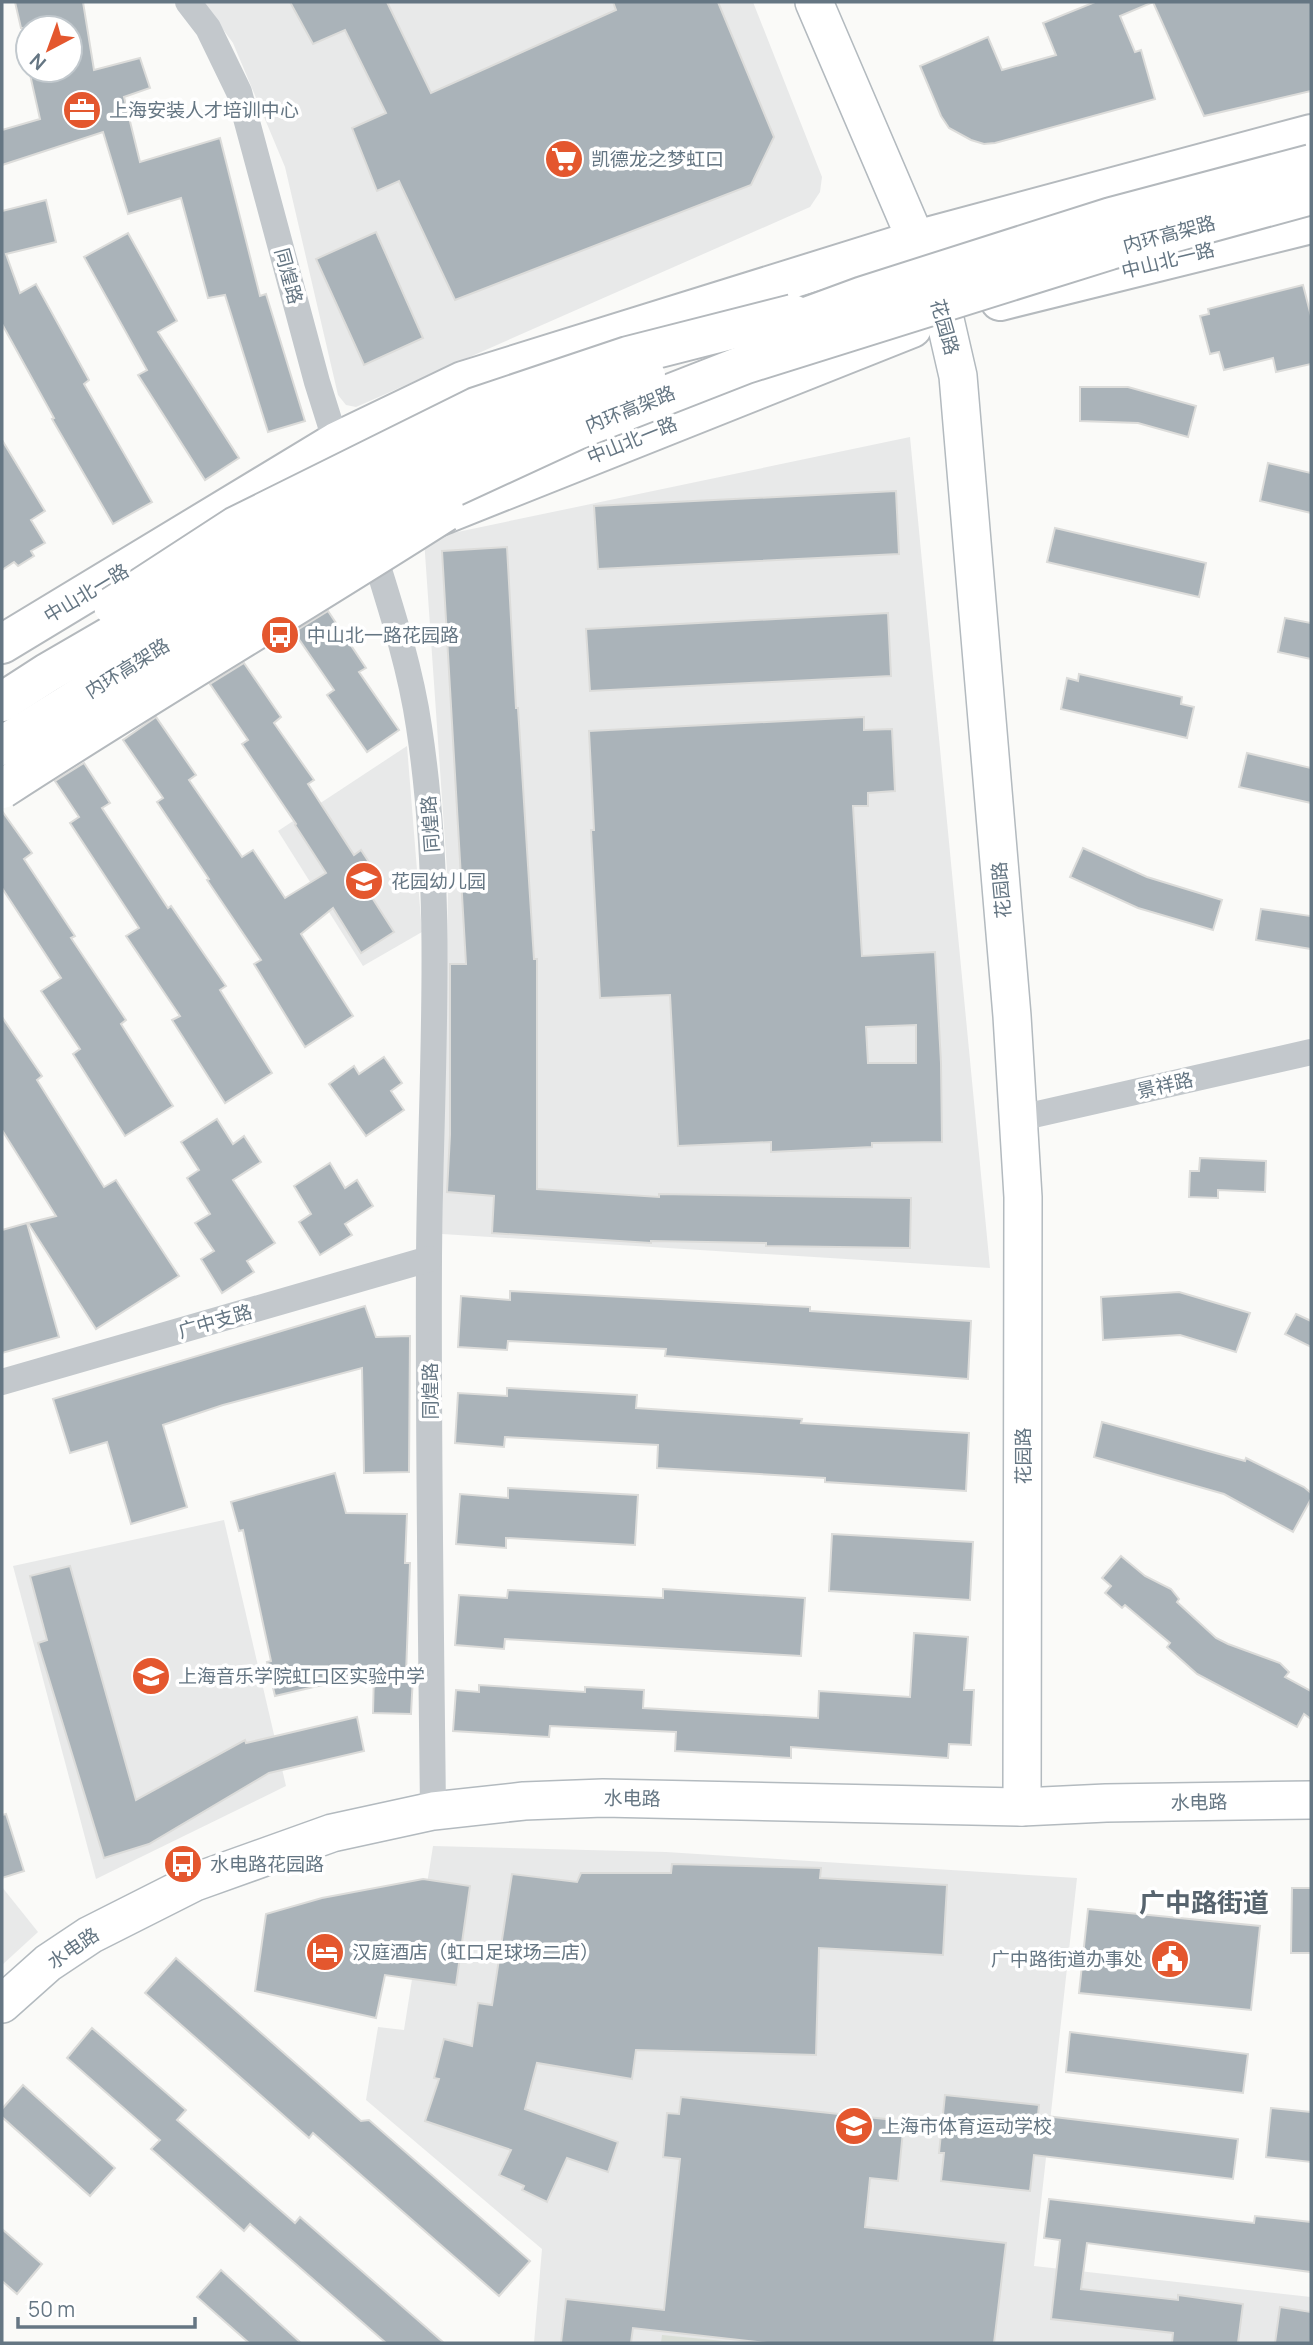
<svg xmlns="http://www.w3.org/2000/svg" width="1313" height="2345" font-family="Manrope,'Noto Sans SC',sans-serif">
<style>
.built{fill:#e8e9e9}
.green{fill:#dadfd7}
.building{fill:#aab3b9;stroke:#dcdcda;stroke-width:2;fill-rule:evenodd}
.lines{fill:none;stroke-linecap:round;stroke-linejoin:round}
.secondary-casing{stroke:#b3babf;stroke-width:40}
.primary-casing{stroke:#b5babe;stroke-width:42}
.street{stroke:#c3c8cc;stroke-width:26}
.secondary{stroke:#fff;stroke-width:37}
.primary{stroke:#fff;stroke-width:38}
.highway-bridge-casing{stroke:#b4b9bd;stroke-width:42;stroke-linecap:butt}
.highway-bridge{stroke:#fff;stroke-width:38}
.labels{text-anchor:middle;stroke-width:7;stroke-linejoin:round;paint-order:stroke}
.poi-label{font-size:19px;fill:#657683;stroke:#fff;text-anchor:start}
.street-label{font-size:19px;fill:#657683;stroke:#fff}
.district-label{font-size:26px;font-weight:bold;fill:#57646e;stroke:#fff}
</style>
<rect width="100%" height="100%" fill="#fafaf8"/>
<!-- built -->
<g class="built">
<polygon points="203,2 753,2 822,177 820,192 810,207 356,407 346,405 338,395 285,167 233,43"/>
<polygon points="910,437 990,1268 442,1234 448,885 424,539"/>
<polygon points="407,746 422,932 363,966 278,831"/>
<polygon points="224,1520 286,1786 96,1879 13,1566"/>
<polygon points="433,1846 666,1852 1077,1878 1034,2266 1311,2297 1311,2343 534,2343 542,2249 366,2100 378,2027 404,2030"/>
<polygon points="2,1887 38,1932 2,1965"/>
</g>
<!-- green -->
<polygon class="green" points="662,2335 744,2343 661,2343"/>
<!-- building -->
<g class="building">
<polygon points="15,2 83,2 94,70 140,58 150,88 124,97 140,162 220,138 260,296 266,294 305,421 268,432 225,295 208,298 181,198 128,214 103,132 2,165 2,130 40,119 29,70 70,70 70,28 21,28"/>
<polygon points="290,2 387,2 431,93 616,10 613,2 718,2 774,137 751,185 455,300 399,181 377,191 352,128 386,113 345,30 313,44"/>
<polygon points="1095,2 1311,2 1311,91 1204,116 1153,2 1120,16 1135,52 1141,50 1155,99 995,143 984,144 971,140 949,128 941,116 920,66 988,37 1002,70 1056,55 1043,23"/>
<polygon points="46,200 56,242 6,254 20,293 36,284 89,380 84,384 152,502 113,524 52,419 54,418 2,324 2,211"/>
<polygon points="376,232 423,338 364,365 316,259"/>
<polygon points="128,233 177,321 158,332 239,458 205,480 138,375 147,370 84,257"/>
<polygon points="1303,285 1311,316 1311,364 1276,372 1273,358 1224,370 1219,352 1210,354 1200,316 1209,314 1208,309"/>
<polygon points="1080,387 1128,387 1196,406 1188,437 1138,423 1080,421"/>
<polygon points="2,440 45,511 31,520 45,543 31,551 34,556 18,566 14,562 2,570"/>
<polygon points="1268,463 1311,473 1311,513 1260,501"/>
<polygon points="896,491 899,554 598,569 594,506"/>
<polygon points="1055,528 1206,563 1199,597 1047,562"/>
<polygon points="507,547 516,708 518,708 534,959 537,959 537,1189 659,1197 659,1194 911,1198 910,1248 766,1246 766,1243 651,1241 651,1243 492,1233 494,1196 447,1192 450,1135 450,964 466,964 442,551"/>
<polygon points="328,611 366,668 359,672 399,730 367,752 327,695 334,690 294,632"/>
<polygon points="888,613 891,676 590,691 586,629"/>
<polygon points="1285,618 1311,623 1311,659 1278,652"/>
<polygon points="244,663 281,717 274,723 314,780 308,784 354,855 361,850 378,876 364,885 394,932 361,953 333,908 301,934 353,1016 305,1047 254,964 261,960 207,880 209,879 157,802 163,798 123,740 156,717 196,775 189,780 242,857 253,850 285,898 326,873 295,825 296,824 242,744 248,740 210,684"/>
<polygon points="1079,674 1182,697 1181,704 1194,707 1187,738 1061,709 1067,678 1078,681"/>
<path d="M864,717V730L892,729L895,791L868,793V806H853L862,956L935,952L941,1063L942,1142L872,1143V1147L771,1152V1142L678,1146L670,995L600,998L591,830H594L589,731ZM916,1025V1063H868L866,1027Z"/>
<polygon points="1247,753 1311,768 1311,803 1239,787"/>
<polygon points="84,763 110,803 102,808 168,908 171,906 226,986 220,990 272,1073 225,1103 172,1020 180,1016 126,936 139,928 70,823 79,817 55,781"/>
<polygon points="2,811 32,853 24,859 75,936 71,938 126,1020 121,1024 173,1106 125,1136 73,1054 80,1049 41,991 61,978 2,888"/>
<polygon points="1083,848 1147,877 1222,900 1213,930 1138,908 1070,877"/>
<polygon points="1261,909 1311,916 1311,949 1256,940"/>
<polygon points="2,1017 42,1076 37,1080 104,1187 116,1180 179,1276 96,1329 28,1223 56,1216 2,1130"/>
<polygon points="384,1057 402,1083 391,1091 404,1110 366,1136 329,1084 354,1066 359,1074"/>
<polygon points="217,1119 233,1144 244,1136 261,1162 233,1180 275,1243 247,1261 254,1272 222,1293 201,1259 214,1251 195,1223 210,1214 187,1178 199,1170 181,1142"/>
<polygon points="1200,1158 1266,1161 1265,1192 1218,1190 1218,1198 1189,1197 1190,1171 1199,1171"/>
<polygon points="330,1163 345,1188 357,1180 373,1206 345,1224 352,1235 320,1255 299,1222 311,1214 294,1186"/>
<polygon points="27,1223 59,1337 2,1353 2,1230"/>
<polygon points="510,1291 810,1307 810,1311 971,1321 968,1379 665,1356 666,1349 508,1341 507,1350 458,1347 461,1296 510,1300"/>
<polygon points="1179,1292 1250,1313 1236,1352 1180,1335 1103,1340 1101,1297"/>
<polygon points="365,1306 376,1337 410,1336 409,1472 364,1473 362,1368 223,1405 163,1425 187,1507 131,1524 107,1442 70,1453 53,1399"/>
<polygon points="1296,1314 1311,1321 1311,1347 1285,1334"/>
<polygon points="507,1388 637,1395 636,1408 802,1419 801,1423 969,1433 966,1491 825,1482 825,1478 657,1468 658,1445 505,1437 504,1447 455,1443 458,1393 507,1396"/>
<polygon points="1102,1422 1245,1461 1246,1458 1304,1487 1311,1493 1311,1499 1293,1532 1224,1494 1094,1457"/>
<polygon points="335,1473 346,1513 407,1514 405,1563 410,1563 406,1675 413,1676 411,1714 373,1713 374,1673 275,1696 267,1662 271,1661 243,1530 239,1531 231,1502"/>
<polygon points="508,1488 638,1495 635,1545 506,1538 506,1548 456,1544 460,1494 508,1498"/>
<polygon points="832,1534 973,1542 970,1600 829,1591"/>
<polygon points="1121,1556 1145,1576 1171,1589 1179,1599 1177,1602 1216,1638 1228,1644 1280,1663 1289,1672 1285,1677 1311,1691 1311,1719 1304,1714 1297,1727 1197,1674 1167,1647 1170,1643 1125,1605 1122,1608 1105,1593 1111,1586 1102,1578"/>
<polygon points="70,1566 136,1800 245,1740 246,1743 357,1717 364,1751 269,1773 149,1844 104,1858 38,1643 47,1640 30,1576"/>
<polygon points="663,1589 805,1598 801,1656 505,1639 504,1649 455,1645 459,1595 507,1598 508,1590 663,1598"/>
<polygon points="914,1633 968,1637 964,1690 974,1690 971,1745 949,1744 948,1758 791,1747 791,1758 675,1751 676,1732 550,1726 549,1737 453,1731 456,1690 479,1692 479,1685 585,1692 585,1687 644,1690 643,1708 818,1718 819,1691 910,1697"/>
<polygon points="6,1814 24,1871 2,1878 2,1815"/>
<polygon points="672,1864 821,1868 820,1878 947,1885 943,1955 819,1948 816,2055 636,2050 632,2079 537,2063 525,2109 618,2142 608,2172 567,2158 547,2202 522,2190 524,2186 499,2175 511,2150 425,2121 439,2079 434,2078 444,2039 472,2046 478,2003 492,2005 512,1874 577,1882 581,1873 671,1873"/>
<polygon points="423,1879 470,1886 456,1985 385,1975 376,2018 255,1991 266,1914 322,1898"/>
<polygon points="1292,1888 1311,1888 1311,1953 1291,1953"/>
<polygon points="1088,1909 1260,1926 1251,2010 1079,1993"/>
<polygon points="176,1958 361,2121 369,2120 530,2261 499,2296 313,2133 309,2138 145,1993"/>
<polygon points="92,2028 186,2110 177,2120 295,2223 300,2217 444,2343 386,2343 250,2224 244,2231 151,2149 160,2140 67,2058"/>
<polygon points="1070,2032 1248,2054 1243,2093 1066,2072"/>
<polygon points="23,2085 115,2168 90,2196 2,2117 2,2109"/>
<polygon points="945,2095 1039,2105 1038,2115 1238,2139 1233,2179 1034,2155 1030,2191 941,2181 944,2153 939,2153"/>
<polygon points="681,2097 904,2121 898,2181 870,2178 865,2227 1006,2243 994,2343 767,2343 633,2328 631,2343 561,2343 566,2299 664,2310 680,2159 663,2157 667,2113 679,2114"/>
<polygon points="1271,2108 1311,2112 1311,2162 1266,2157"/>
<polygon points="1049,2199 1254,2223 1255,2216 1311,2222 1311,2272 1087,2243 1081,2289 1178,2300 1178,2295 1243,2304 1238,2343 1172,2343 1173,2333 1051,2319 1060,2240 1044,2238"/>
<polygon points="2,2229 42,2264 17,2294 2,2281"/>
<polygon points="221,2270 301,2343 249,2343 197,2297"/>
<polygon points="1280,2307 1311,2312 1311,2343 1275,2343"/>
</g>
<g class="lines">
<defs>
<g id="secondary">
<polyline points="814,2 916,240 944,315 958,376 1012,1016 1023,1197 1022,1807"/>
<polyline points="2,2004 48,1963 90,1935 195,1882 332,1833 433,1811 524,1801 603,1798 1022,1807 1106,1803 1311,1800"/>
</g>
<g id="primary">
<polyline points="1000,301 1311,224"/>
<polyline points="415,526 912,328"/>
<polyline points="2,644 336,442 463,381 916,240 1311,134"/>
</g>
</defs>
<!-- secondary casing -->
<use href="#secondary" class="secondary-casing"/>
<!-- primary casing -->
<use href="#primary" class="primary-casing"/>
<!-- street -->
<g class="street">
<polyline points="188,2 208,28 239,92 317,382 340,455"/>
<path d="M370,541C389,602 410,665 419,727C446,903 430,1082 429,1259C428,1443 431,1627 433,1811"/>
<polyline points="1020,1118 1311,1052"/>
<polyline points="2,1382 429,1259"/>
</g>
<!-- secondary -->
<use href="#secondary" class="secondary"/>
<!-- primary -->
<use href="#primary" class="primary"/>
<defs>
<g id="highway-bridge">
<polyline points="768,331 863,296 1111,217 1311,164"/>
<polyline points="113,606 236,526 476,407 628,356 793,314"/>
<polyline points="2,702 47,673 326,511 540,414 646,376"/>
<polyline points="2,746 160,647 345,537 577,430 746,364 1110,250 1311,195"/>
<path d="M2,789C148,694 298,606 445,512"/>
</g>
</defs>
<!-- highway-bridge casing -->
<use href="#highway-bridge" class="highway-bridge-casing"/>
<!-- highway-bridge -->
<use href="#highway-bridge" class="highway-bridge"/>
</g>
<!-- icons -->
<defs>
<symbol id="office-disc" viewBox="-11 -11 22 22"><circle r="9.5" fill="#e4572e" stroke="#fff"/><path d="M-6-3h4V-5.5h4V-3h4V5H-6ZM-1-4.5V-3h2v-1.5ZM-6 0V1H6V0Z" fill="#fff"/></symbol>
<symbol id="supermarket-disc" viewBox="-11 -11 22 22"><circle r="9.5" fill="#e4572e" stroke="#fff"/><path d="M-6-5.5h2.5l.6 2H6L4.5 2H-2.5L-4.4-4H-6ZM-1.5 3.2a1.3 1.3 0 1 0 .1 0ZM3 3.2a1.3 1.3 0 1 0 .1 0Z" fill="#fff"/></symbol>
<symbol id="bus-disc" viewBox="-11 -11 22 22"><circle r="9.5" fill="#e4572e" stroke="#fff"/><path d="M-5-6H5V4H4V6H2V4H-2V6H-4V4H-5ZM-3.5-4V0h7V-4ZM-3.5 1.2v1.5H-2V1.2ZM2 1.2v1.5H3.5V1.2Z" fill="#fff"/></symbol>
<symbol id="school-disc" viewBox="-11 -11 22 22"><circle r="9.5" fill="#e4572e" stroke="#fff"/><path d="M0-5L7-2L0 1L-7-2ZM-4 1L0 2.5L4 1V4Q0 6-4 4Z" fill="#fff"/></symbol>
<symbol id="hotel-disc" viewBox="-11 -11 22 22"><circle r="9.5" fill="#e4572e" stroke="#fff"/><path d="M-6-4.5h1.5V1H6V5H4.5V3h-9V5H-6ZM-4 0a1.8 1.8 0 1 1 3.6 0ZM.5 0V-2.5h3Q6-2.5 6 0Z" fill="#fff"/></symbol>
<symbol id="civic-disc" viewBox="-11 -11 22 22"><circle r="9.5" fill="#e4572e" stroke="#fff"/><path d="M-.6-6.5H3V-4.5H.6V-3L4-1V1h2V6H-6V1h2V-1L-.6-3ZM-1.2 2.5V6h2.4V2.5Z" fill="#fff"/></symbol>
</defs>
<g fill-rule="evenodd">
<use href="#office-disc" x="60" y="88" width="44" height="44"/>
<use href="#supermarket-disc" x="542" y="137" width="44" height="44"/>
<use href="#bus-disc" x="258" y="613" width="44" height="44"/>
<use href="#school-disc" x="342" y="859" width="44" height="44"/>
<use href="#school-disc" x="129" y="1654" width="44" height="44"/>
<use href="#bus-disc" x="161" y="1842" width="44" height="44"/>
<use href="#hotel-disc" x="303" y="1930" width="44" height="44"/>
<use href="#civic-disc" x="1148" y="1937" width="44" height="44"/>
<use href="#school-disc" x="832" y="2104" width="44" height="44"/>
</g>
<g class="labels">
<!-- poi labels -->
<g class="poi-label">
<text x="109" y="117">上海安装人才培训中心</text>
<text x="591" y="166">凯德龙之梦虹口</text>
<text x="307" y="642">中山北一路花园路</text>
<text x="391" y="888">花园幼儿园</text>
<text x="178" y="1683">上海音乐学院虹口区实验中学</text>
<text x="210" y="1871">水电路花园路</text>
<text x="352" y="1959">汉庭酒店（虹口足球场二店）</text>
<text x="1143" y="1966" text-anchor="end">广中路街道办事处</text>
<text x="881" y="2133">上海市体育运动学校</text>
</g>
<!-- street labels -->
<g class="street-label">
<text transform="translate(1169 234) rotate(-15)" y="7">内环高架路</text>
<text transform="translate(1168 260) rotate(-14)" y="7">中山北一路</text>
<text transform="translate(289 276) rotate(75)" y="7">同煌路</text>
<text transform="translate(945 327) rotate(74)" y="7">花园路</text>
<text transform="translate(630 409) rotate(-22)" y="7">内环高架路</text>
<text transform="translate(632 440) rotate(-22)" y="7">中山北一路</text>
<text transform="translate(86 593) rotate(-31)" y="7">中山北一路</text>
<text transform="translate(127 668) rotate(-32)" y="7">内环高架路</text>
<text transform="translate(430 824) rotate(-94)" y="7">同煌路</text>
<text transform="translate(1001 890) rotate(-95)" y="7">花园路</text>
<text transform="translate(1165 1085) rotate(-13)" y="7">景祥路</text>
<text transform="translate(215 1321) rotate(-16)" y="7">广中支路</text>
<text transform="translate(430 1391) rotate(-90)" y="7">同煌路</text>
<text transform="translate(1023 1456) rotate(-90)" y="7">花园路</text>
<text transform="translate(632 1798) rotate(1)" y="7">水电路</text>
<text transform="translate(1199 1802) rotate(-1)" y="7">水电路</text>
<text transform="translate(73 1948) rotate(-34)" y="7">水电路</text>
</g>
<!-- district labels -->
<g class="district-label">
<text x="1204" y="1912">广中路街道</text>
</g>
</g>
<!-- border -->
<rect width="1313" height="2345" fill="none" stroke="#657683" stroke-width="7"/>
<!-- north arrow -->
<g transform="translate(49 49) rotate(221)"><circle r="33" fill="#ffffff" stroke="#c1c8cd" stroke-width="2"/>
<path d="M0-5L12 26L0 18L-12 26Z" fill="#e4572e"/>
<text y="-10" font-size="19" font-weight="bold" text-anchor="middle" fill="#657683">N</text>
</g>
<!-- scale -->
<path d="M18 2317v10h177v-10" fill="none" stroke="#657683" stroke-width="3.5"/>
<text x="28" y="2317" font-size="21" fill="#657683" stroke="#ffffff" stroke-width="5" paint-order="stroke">50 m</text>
</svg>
